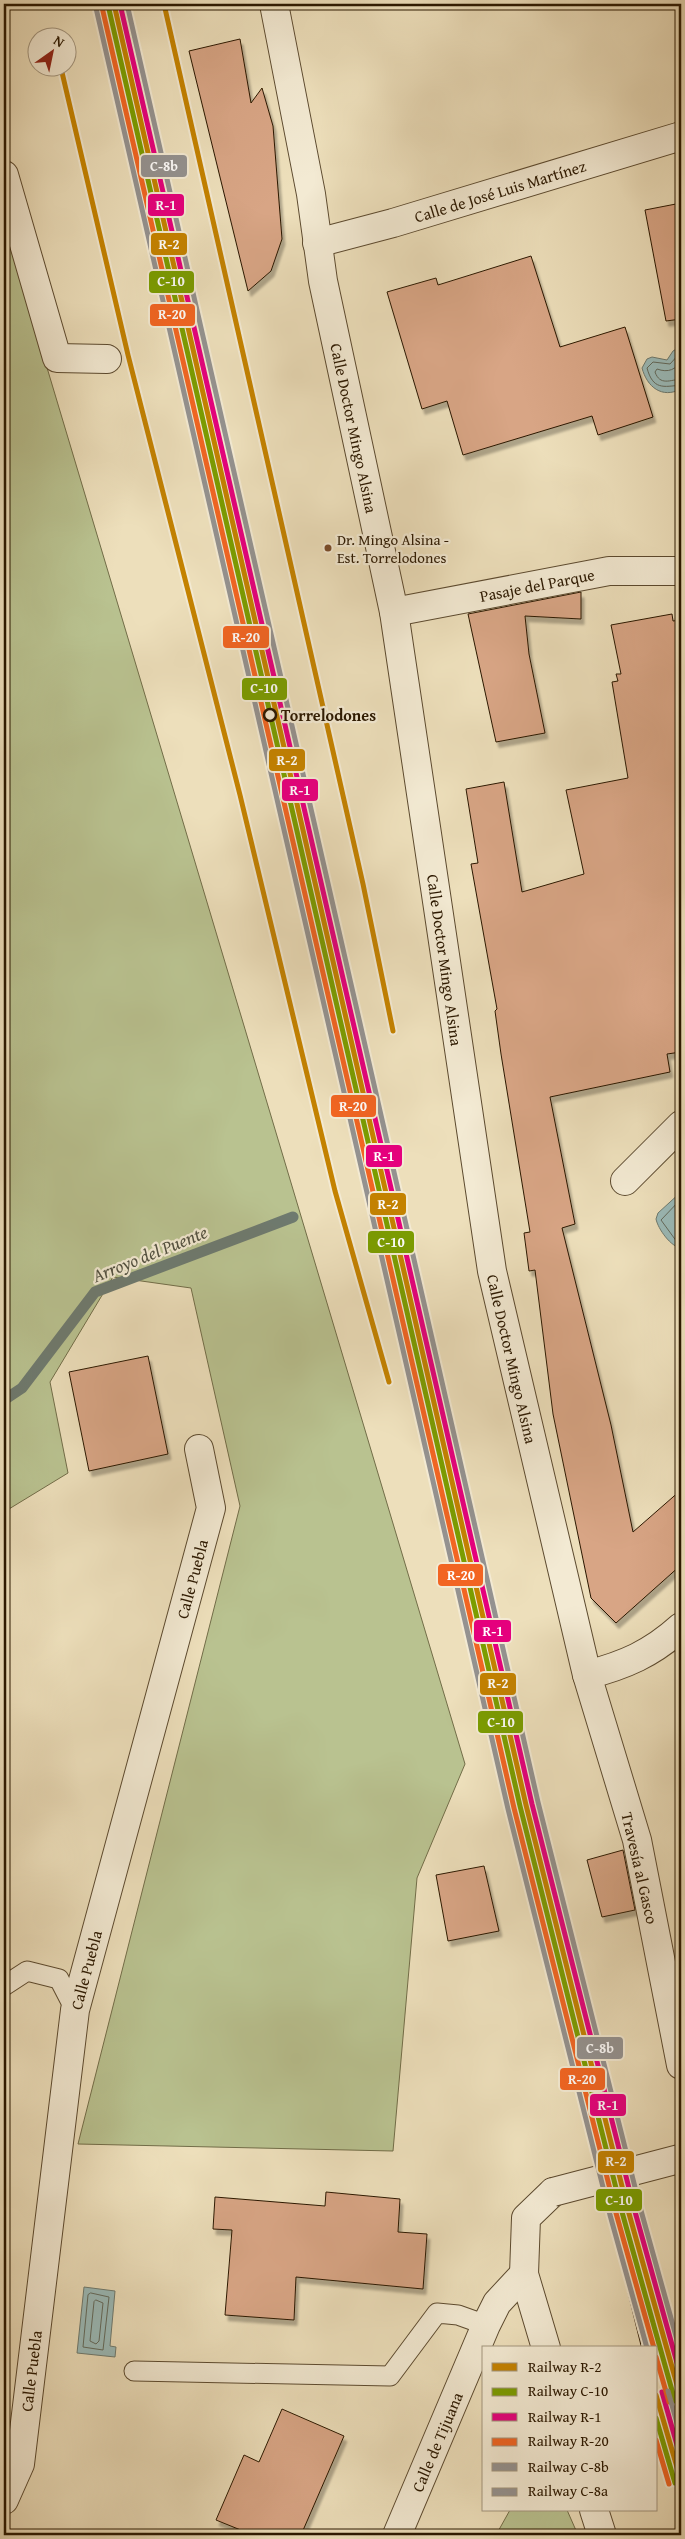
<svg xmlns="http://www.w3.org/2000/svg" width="685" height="2539" font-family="'Gentium Book Plus',serif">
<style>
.green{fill:#b9c290;stroke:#726d48}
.water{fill:#9bbbb9;stroke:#6e7a6f}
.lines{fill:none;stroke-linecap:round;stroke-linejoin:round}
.shore{stroke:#636a5c;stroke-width:1}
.stream{stroke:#6e7a6f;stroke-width:11}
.building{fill:#d8a585;stroke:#2b1800;filter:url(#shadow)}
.service-casing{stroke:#5c4a2f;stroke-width:21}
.minor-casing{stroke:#5c4a2f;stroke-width:30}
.service{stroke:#f3ead3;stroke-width:19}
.minor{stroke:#f3ead3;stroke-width:28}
.rail-casing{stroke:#2b1800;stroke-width:5.5}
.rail{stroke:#f3ead3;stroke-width:4;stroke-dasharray:11;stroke-linecap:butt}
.minor-bridge-casing{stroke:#5c4a2f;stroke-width:30;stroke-linecap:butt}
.minor-bridge{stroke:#f3ead3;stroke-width:28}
.rail-1-casing{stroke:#f3ead3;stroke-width:9}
.rail-2-casing{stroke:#f3ead3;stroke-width:9}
.rail-3-casing{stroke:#f3ead3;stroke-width:9}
.rail-4-casing{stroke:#f3ead3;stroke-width:9}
.rail-5-casing{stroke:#f3ead3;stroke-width:9}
.rail-6-casing{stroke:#f3ead3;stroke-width:9}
.rail-1{stroke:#c48200;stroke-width:5}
.rail-2{stroke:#7b9d00;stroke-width:5}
.rail-3{stroke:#e5007d;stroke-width:5}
.rail-4{stroke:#f26522;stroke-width:5}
.rail-5{stroke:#949290;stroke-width:5}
.rail-6{stroke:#949290;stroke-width:5}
.bus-dot{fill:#7a4b2a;stroke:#f3ead3;stroke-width:2}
.stop-dot{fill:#f3ead3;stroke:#2b1800;stroke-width:2.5}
.labels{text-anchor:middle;stroke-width:4.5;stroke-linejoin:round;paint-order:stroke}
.bus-label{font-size:15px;fill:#2b1800;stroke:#f3ead3;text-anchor:start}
.street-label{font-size:16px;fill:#2b1800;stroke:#f3ead3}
.stop-label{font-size:16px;font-weight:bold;fill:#2b1800;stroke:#f3ead3;text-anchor:start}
.water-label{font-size:18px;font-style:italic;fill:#525141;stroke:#f3ead3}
.line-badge{stroke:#f3ead3;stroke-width:2}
.badge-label{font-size:14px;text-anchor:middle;font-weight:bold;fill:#fff}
</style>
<defs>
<filter id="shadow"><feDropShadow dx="3" dy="5.5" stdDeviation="1" flood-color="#0004"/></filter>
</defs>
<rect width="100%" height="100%" fill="#eddfbb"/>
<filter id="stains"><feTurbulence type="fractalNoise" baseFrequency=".004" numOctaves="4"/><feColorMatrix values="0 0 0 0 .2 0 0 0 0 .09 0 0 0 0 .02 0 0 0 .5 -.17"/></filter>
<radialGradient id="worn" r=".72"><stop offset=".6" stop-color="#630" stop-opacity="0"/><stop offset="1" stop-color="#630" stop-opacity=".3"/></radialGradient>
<!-- green -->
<g class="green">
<polygon points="4,224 465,1764 417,1878 393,2151 78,2144 240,1506 191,1288 113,1277 50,1382 68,1473 4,1512"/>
<polygon points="510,2510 567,2510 578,2535 496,2535"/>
</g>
<!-- water -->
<g class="water">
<path d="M681,346V389C662,399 647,387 642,368L647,359L652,357L667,360L673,351Z"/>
<path d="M681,1192V1248C671,1247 658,1229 656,1219L658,1213Z"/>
<polygon points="84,2287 115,2291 110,2346 116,2347 115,2357 77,2353"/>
</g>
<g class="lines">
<!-- shore -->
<g class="shore">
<path d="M681,352L670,364L653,362L647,368C653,390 663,387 681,385"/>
<path d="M681,359C677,370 668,373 657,369L655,372C660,386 670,380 681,379"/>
<polyline points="681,1199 661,1220 677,1242 681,1244"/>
<polygon points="91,2293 109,2297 103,2350 83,2347 88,2295"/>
<polygon points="96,2300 103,2303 99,2341 96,2344 90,2341 94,2302"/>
</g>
<!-- stream -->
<polyline class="stream" points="4,1400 22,1388 95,1292 293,1217"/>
</g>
<!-- building -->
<g class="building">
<polygon points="240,39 251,103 262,88 273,126 282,239 271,271 248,291 189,51"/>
<polygon points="681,203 681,319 666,321 645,210"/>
<polygon points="531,256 560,347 625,327 653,417 598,435 592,416 463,455 447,401 422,409 387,292 436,278 438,285"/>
<polygon points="581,592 581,619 525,616 529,654 545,733 496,742 468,614"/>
<polygon points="672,614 673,621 681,620 681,1052 667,1054 670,1072 550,1097 575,1224 562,1228 611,1425 633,1532 681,1490 681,1565 616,1623 591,1598 553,1414 535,1270 529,1271 524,1233 530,1232 501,1054 495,1011 497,1009 471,864 478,863 466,789 504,782 522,892 584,874 566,790 628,778 612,682 618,681 616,674 621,674 611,625"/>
<polygon points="148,1356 168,1454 89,1471 69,1372"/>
<polygon points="623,1850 635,1910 602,1917 587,1860"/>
<polygon points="484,1866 499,1931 448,1941 436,1875"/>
<polygon points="326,2192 400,2199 398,2232 427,2234 423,2289 296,2277 294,2320 225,2315 232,2230 213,2229 215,2197 325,2206"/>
<polygon points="282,2409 344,2436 301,2535 253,2535 216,2520 244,2455 259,2462"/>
</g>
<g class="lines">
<defs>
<g id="service">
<polyline points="4,1986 27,1971 59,1979 75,2010"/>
<polyline points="134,2371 390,2376 437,2313 458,2315 486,2325"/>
</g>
<g id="minor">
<polyline points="274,4 311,194 323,281 394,612 492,1271 587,1675 637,1840 681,2065"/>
<polyline points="4,175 57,358 107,359"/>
<polyline points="317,243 393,223 681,136"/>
<polyline points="394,612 609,571 681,571"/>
<polyline points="625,1181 681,1125"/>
<path d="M587,1675C625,1665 651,1654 681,1627"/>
<polyline points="546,2348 524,2274 526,2218 553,2192"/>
<polyline points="4,2500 20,2464 75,2010 211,1508 199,1449"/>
<polyline points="594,2510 602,2535"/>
<polyline points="397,2535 486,2325 497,2303 524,2274"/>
</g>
</defs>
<!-- service casing -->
<use href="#service" class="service-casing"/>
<!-- minor casing -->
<use href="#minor" class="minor-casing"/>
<!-- service -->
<use href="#service" class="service"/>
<!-- minor -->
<use href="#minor" class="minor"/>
<defs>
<polyline id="rail" points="537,1849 609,2206 644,2348"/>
</defs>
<!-- rail casing -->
<use href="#rail" class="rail-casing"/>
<!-- rail -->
<use href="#rail" class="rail"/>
<defs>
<polyline id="minor-bridge" points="553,2192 679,2159"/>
</defs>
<!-- minor-bridge casing -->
<use href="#minor-bridge" class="minor-bridge-casing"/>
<!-- minor-bridge -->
<use href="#minor-bridge" class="minor-bridge"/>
<defs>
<g id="rail-1">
<polyline points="114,4 526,1805 628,2210 681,2399"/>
<polyline points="164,4 363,884 393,1031"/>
<polyline points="61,68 128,355 240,795 335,1191 389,1382"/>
<polyline points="656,2395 681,2481"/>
</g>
<g id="rail-2">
<polyline points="108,5 520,1806 622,2212 675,2401"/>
<polyline points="656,2418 675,2483"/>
</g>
<g id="rail-3">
<polyline points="120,4 532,1804 634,2208 681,2377"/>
<polyline points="662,2392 681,2459"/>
</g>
<g id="rail-4">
<polyline points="102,7 514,1808 616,2213 654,2348"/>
<polyline points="656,2357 669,2402"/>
<polyline points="656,2440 669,2484"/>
</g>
<g id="rail-5">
<polyline points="127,4 538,1802 640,2207 681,2354"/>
<polyline points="668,2391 681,2437"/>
</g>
<polyline id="rail-6" points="96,8 508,1809 610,2215 647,2348"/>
</defs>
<!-- rail-1 casing -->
<use href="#rail-1" class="rail-1-casing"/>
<!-- rail-2 casing -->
<use href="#rail-2" class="rail-2-casing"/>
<!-- rail-3 casing -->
<use href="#rail-3" class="rail-3-casing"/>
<!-- rail-4 casing -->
<use href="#rail-4" class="rail-4-casing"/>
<!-- rail-5 casing -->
<use href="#rail-5" class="rail-5-casing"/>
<!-- rail-6 casing -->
<use href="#rail-6" class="rail-6-casing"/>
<!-- rail-1 -->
<use href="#rail-1" class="rail-1"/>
<!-- rail-2 -->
<use href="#rail-2" class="rail-2"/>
<!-- rail-3 -->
<use href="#rail-3" class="rail-3"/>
<!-- rail-4 -->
<use href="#rail-4" class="rail-4"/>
<!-- rail-5 -->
<use href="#rail-5" class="rail-5"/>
<!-- rail-6 -->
<use href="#rail-6" class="rail-6"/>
</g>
<!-- markers -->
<circle class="bus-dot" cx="328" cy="548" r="4.5"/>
<circle class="stop-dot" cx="270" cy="715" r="6"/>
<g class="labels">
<!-- bus labels -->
<g class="bus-label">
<text x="337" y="545">Dr. Mingo Alsina -<tspan x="337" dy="18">Est. Torrelodones</tspan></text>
</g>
<!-- street labels -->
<g class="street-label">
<text transform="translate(500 191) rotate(-17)" y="6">Calle de José Luis Martínez</text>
<text transform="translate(354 428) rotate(78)" y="6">Calle Doctor Mingo Alsina</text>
<text transform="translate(537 585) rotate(-11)" y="6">Pasaje del Parque</text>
<text transform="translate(445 960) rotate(82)" y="6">Calle Doctor Mingo Alsina</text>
<text transform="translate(512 1359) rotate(77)" y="6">Calle Doctor Mingo Alsina</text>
<text transform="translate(192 1579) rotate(-75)" y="6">Calle Puebla</text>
<text transform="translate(640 1868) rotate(77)" y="6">Travesía al Gasco</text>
<text transform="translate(86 1970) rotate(-75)" y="6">Calle Puebla</text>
<text transform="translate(31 2371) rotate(-83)" y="6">Calle Puebla</text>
<text transform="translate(437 2442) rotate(-67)" y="6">Calle de Tijuana</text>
</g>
<!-- stop labels -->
<g class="stop-label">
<text x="281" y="721">Torrelodones</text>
</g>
<!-- water labels -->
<g class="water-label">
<text transform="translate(150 1254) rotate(-22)" y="6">Arroyo del Puente</text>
</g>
</g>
<g class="line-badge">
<rect x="140" y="154" width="48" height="24" rx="5" fill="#949290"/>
<rect x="147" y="193" width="38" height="24" rx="5" fill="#e5007d"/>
<rect x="150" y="232" width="38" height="24" rx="5" fill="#c48200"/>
<rect x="148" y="270" width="47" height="24" rx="5" fill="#7b9d00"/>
<rect x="149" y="303" width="47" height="24" rx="5" fill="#f26522"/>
<rect x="222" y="625" width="48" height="24" rx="5" fill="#f26522"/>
<rect x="241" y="677" width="47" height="24" rx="5" fill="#7b9d00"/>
<rect x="268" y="748" width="38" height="24" rx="5" fill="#c48200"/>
<rect x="281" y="778" width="38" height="24" rx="5" fill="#e5007d"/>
<rect x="330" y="1094" width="47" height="24" rx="5" fill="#f26522"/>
<rect x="365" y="1144" width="38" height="24" rx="5" fill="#e5007d"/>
<rect x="369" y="1192" width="38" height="24" rx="5" fill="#c48200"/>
<rect x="367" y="1230" width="48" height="24" rx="5" fill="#7b9d00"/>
<rect x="437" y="1563" width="47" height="24" rx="5" fill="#f26522"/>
<rect x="473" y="1619" width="39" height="24" rx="5" fill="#e5007d"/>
<rect x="479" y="1672" width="38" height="24" rx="5" fill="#c48200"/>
<rect x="477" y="1710" width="47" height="24" rx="5" fill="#7b9d00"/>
<rect x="576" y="2036" width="48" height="24" rx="5" fill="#949290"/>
<rect x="559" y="2067" width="47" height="24" rx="5" fill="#f26522"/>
<rect x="589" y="2093" width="38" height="24" rx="5" fill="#e5007d"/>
<rect x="597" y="2150" width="38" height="24" rx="5" fill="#c48200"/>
<rect x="595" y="2188" width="48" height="24" rx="5" fill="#7b9d00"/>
</g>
<g class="badge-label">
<text x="164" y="171">C-8b</text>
<text x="166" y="210">R-1</text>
<text x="169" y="249">R-2</text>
<text x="171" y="286">C-10</text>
<text x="172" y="319">R-20</text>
<text x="246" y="642">R-20</text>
<text x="264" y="693">C-10</text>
<text x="287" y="765">R-2</text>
<text x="300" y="795">R-1</text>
<text x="353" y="1111">R-20</text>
<text x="384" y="1161">R-1</text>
<text x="388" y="1209">R-2</text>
<text x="391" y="1247">C-10</text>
<text x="461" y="1580">R-20</text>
<text x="493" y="1636">R-1</text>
<text x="498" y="1688">R-2</text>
<text x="501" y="1727">C-10</text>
<text x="600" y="2053">C-8b</text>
<text x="582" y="2084">R-20</text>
<text x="608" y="2110">R-1</text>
<text x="616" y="2166">R-2</text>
<text x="619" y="2205">C-10</text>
</g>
<!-- margin -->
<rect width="685" height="2539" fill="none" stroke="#eddfbb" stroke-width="20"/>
<rect x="5" y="5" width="675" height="2529" fill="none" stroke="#2b1800" stroke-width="2.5"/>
<rect x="10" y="10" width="665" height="2519" fill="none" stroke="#2b1800"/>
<!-- legend -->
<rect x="482" y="2346" width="175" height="165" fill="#f3ead3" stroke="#a3967f"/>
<rect x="492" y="2363" width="25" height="8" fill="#c48200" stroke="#a3967f"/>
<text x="528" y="2372" font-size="15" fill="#2b1800">Railway R-2</text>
<rect x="492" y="2388" width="25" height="8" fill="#7b9d00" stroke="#a3967f"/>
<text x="528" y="2396" font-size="15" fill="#2b1800">Railway C-10</text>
<rect x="492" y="2413" width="25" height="8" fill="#e5007d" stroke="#a3967f"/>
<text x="528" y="2422" font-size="15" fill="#2b1800">Railway R-1</text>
<rect x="492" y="2438" width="25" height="8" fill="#f26522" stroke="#a3967f"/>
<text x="528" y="2446" font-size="15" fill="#2b1800">Railway R-20</text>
<rect x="492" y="2463" width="25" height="8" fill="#949290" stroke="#a3967f"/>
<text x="528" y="2472" font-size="15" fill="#2b1800">Railway C-8b</text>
<rect x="492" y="2488" width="25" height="8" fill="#949290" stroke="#a3967f"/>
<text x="528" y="2496" font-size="15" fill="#2b1800">Railway C-8a</text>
<!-- north arrow -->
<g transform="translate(52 52) rotate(33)"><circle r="24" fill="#f3ead3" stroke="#a3967f"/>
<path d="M0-4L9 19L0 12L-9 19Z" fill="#8f2418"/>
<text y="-8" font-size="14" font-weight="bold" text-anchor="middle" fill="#2b1800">N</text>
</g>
<rect width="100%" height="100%" filter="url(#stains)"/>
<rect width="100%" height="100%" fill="url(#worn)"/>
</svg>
